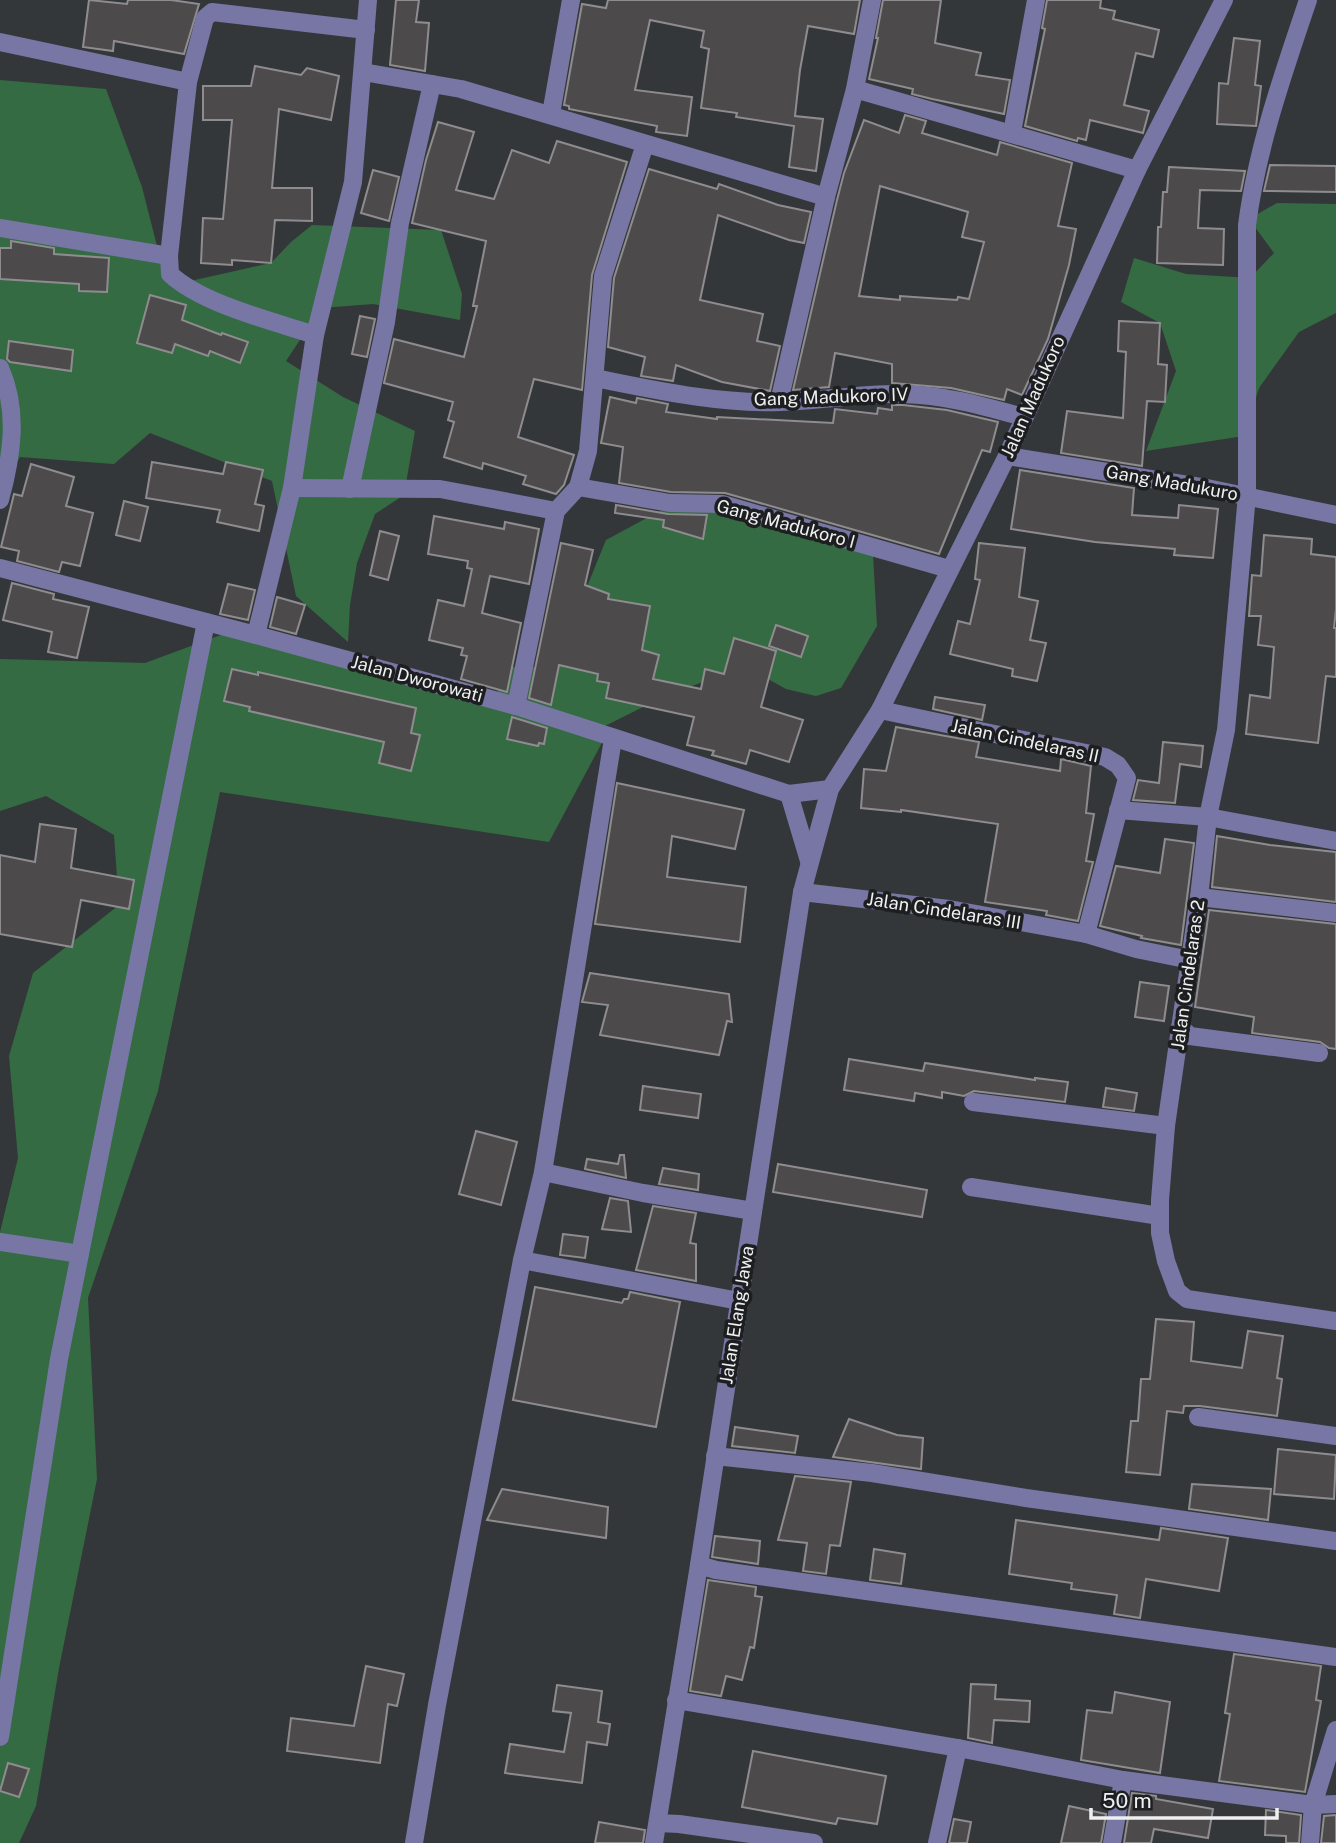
<svg xmlns="http://www.w3.org/2000/svg" width="1336" height="1843" font-family="'Public Sans',sans-serif">
<style>
.green{fill:#346b43}
.building{fill:#4d4a4c;stroke:#8f8c8f;stroke-width:2;fill-rule:evenodd}
.lines{fill:none;stroke-linecap:round;stroke-linejoin:round}
.minor{stroke:#7876a5;stroke-width:18}
.labels{text-anchor:middle;stroke-width:7;stroke-linejoin:round;paint-order:stroke}
.street-label{font-size:18px;fill:#edeff0;stroke:#1d1e1f}
</style>
<rect width="100%" height="100%" fill="#343739"/>
<!-- green -->
<g class="green">
<polygon points="0,80 106,89 142,187 158,250 186,282 271,263 291,242 312,225 441,230 462,294 460,320 373,304 321,308 286,361 343,397 415,431 404,495 375,514 357,563 350,605 348,642 296,596 272,481 150,433 114,464 20,457 0,493"/>
<polygon points="1277,203 1336,204 1336,313 1299,332 1259,388 1244,436 1146,451 1176,371 1160,323 1121,302 1134,258 1186,274 1250,278 1274,253 1249,219"/>
<polygon points="693,496 873,555 877,626 841,688 816,696 786,689 746,667 669,694 593,732 605,737 549,842 220,792 158,1091 88,1298 97,1479 59,1668 36,1806 19,1843 0,1843 0,1232 18,1158 9,1056 33,973 119,905 114,835 46,796 0,811 0,659 145,663 237,629 494,698 510,667 552,667 595,600 588,584 606,540 656,513"/>
</g>
<!-- building -->
<g class="building">
<polygon points="89,0 127,4 128,0 171,0 199,4 184,54 114,41 113,51 83,47"/>
<polygon points="396,0 419,0 416,22 429,23 425,71 390,65"/>
<polygon points="608,0 860,0 854,34 808,26 800,70 795,116 823,119 816,171 789,167 794,126 736,117 737,113 701,108 709,49 701,47 704,31 650,20 635,90 692,97 687,136 656,132 657,126 569,109 569,106 564,105 582,4 606,8"/>
<polygon points="883,0 941,0 935,43 981,53 976,75 1010,80 1004,114 932,99 912,94 913,89 869,79 878,38 876,38"/>
<polygon points="1047,0 1101,0 1100,8 1115,11 1113,19 1159,30 1153,57 1136,53 1124,105 1149,111 1143,133 1090,120 1086,140 1078,138 1077,141 1025,126 1045,29 1042,28"/>
<polygon points="1234,38 1260,41 1255,85 1261,86 1256,126 1217,124 1219,83 1228,84"/>
<polygon points="255,66 301,75 307,68 339,76 331,120 279,109 272,188 312,188 312,221 275,220 271,263 232,260 232,265 201,263 203,218 223,219 232,120 203,120 203,86 251,86"/>
<path d="M905,115L926,121L922,133L997,155L1000,142L1072,163L1058,226L1076,229L1069,265L1048,339L1022,395L1007,389L1004,400L951,388L892,383V364L835,353L829,387L793,390L837,200L844,173L864,120L899,133ZM880,186L968,212L962,237L984,242L969,299L958,297L957,300L900,296V300L859,296Z"/>
<polygon points="438,122 474,132 456,190 494,199 512,150 549,163 557,141 627,162 592,275 582,390 534,379 518,437 574,455 564,485 556,494 523,484 526,476 483,463 482,469 444,457 454,422 448,420 453,402 384,383 394,339 464,357 477,306 473,306 486,241 412,223 426,160"/>
<polygon points="1270,165 1336,166 1336,192 1264,191"/>
<polygon points="1169,167 1245,171 1241,191 1200,190 1198,228 1224,229 1223,265 1157,263 1158,227 1161,227 1163,192 1167,192"/>
<polygon points="649,169 717,189 719,184 778,205 811,212 804,243 789,240 718,215 700,300 763,314 757,341 780,346 770,391 722,382 676,365 673,381 641,376 645,357 608,347 614,278"/>
<polygon points="373,170 399,177 389,221 361,213"/>
<polygon points="11,241 54,248 54,254 109,258 107,292 79,291 79,284 0,279 0,248 11,248"/>
<polygon points="150,295 186,305 182,320 221,335 222,333 248,342 240,363 210,351 208,356 175,344 172,353 137,343"/>
<polygon points="360,316 375,319 367,357 352,354"/>
<polygon points="1119,321 1160,323 1158,364 1167,365 1165,402 1147,401 1142,466 1061,453 1067,411 1123,418 1126,352 1118,351"/>
<polygon points="9,341 73,350 71,371 10,362 7,359"/>
<polygon points="610,397 636,403 637,398 668,404 666,412 717,419 717,417 833,423 835,409 877,414 878,408 892,410 892,405 903,405 947,410 998,422 990,452 982,450 939,554 725,493 671,492 619,483 623,447 601,443"/>
<polygon points="152,462 223,474 226,462 263,470 255,504 264,506 259,531 217,522 220,510 146,498"/>
<polygon points="31,464 74,477 66,506 93,513 80,566 62,562 59,572 17,561 19,551 1,547 14,494 22,496"/>
<polygon points="1020,470 1134,488 1132,515 1178,518 1179,505 1218,509 1213,558 1174,555 1175,549 1095,542 1011,529"/>
<polygon points="124,501 148,507 140,541 116,535"/>
<polygon points="616,505 668,514 707,515 703,539 663,527 664,520 615,513"/>
<polygon points="434,516 504,529 505,522 539,529 529,584 490,576 482,613 521,623 507,692 461,679 467,656 461,655 463,648 429,640 438,600 464,606 472,569 467,568 468,561 428,554"/>
<polygon points="380,531 399,536 388,580 370,575"/>
<polygon points="1264,535 1312,539 1311,554 1336,557 1336,609 1334,628 1336,628 1336,677 1326,676 1318,743 1246,734 1250,695 1270,698 1274,647 1258,645 1261,616 1249,616 1252,575 1261,576"/>
<polygon points="561,543 593,550 585,585 609,594 608,599 650,606 642,650 659,655 653,679 701,689 705,669 724,674 734,638 776,651 761,707 803,720 789,762 750,750 746,764 712,755 714,751 687,745 694,717 606,698 609,683 597,681 598,674 559,665 551,705 529,698"/>
<polygon points="979,543 1025,548 1019,597 1038,601 1030,640 1046,643 1037,681 1012,676 1013,669 950,654 958,621 970,624 980,580 975,579"/>
<polygon points="12,583 54,594 53,599 89,607 77,658 48,652 52,632 3,620"/>
<polygon points="228,584 255,590 248,620 220,614"/>
<polygon points="277,597 305,605 296,634 270,627"/>
<polygon points="776,625 808,636 801,657 769,646"/>
<polygon points="232,669 258,675 258,672 416,708 411,733 420,735 411,771 379,763 384,742 249,711 250,707 224,701"/>
<polygon points="935,697 985,705 982,720 933,709"/>
<polygon points="512,717 547,728 544,744 539,743 538,746 507,739"/>
<polygon points="896,727 979,742 976,757 1060,771 1061,759 1091,766 1086,813 1094,814 1086,861 1093,862 1078,921 1046,915 1047,911 985,902 998,824 901,810 901,812 861,808 864,769 886,771"/>
<polygon points="1163,742 1203,746 1201,767 1180,764 1175,803 1133,800 1138,780 1159,783"/>
<polygon points="617,783 744,810 735,849 672,836 667,877 746,887 740,942 595,924"/>
<polygon points="40,824 76,829 71,868 134,880 129,909 81,900 72,947 0,934 0,855 35,862"/>
<polygon points="1217,836 1270,845 1336,852 1336,902 1212,887"/>
<polygon points="1165,839 1194,843 1181,945 1141,938 1142,936 1100,926 1116,866 1160,873"/>
<polygon points="1209,910 1336,924 1336,1049 1329,1048 1320,1042 1252,1033 1254,1017 1195,1007"/>
<polygon points="590,973 729,994 732,1022 727,1021 719,1055 600,1035 608,1005 582,1002"/>
<polygon points="1140,982 1169,986 1164,1021 1135,1017"/>
<polygon points="849,1059 923,1071 925,1063 1035,1080 1035,1078 1068,1082 1065,1102 974,1091 964,1096 942,1092 942,1098 915,1093 914,1101 844,1090"/>
<polygon points="643,1086 701,1094 698,1118 640,1110"/>
<polygon points="1106,1088 1137,1093 1134,1111 1103,1107"/>
<polygon points="476,1131 517,1142 501,1205 459,1194"/>
<polygon points="620,1155 624,1155 626,1178 585,1169 587,1159 618,1164"/>
<polygon points="778,1164 927,1190 922,1217 773,1192"/>
<polygon points="663,1168 699,1174 698,1190 659,1184"/>
<polygon points="610,1198 628,1201 631,1232 602,1229"/>
<polygon points="653,1206 696,1213 690,1243 696,1244 696,1281 636,1270"/>
<polygon points="563,1234 588,1237 585,1258 560,1255"/>
<polygon points="535,1287 622,1303 624,1299 628,1299 630,1292 680,1302 656,1427 513,1400"/>
<polygon points="1156,1319 1194,1322 1191,1361 1242,1368 1248,1331 1283,1336 1277,1378 1282,1379 1277,1416 1200,1406 1184,1406 1183,1413 1167,1411 1160,1475 1126,1472 1131,1421 1138,1421 1141,1379 1150,1379"/>
<polygon points="849,1419 897,1435 923,1438 921,1469 833,1457"/>
<polygon points="735,1427 798,1436 795,1453 732,1446"/>
<polygon points="1278,1449 1336,1455 1334,1499 1274,1494"/>
<polygon points="795,1476 851,1482 840,1546 830,1545 826,1574 803,1571 807,1543 778,1540"/>
<polygon points="1192,1484 1271,1489 1268,1520 1189,1509"/>
<polygon points="502,1489 608,1507 606,1538 487,1520"/>
<polygon points="1016,1520 1159,1540 1161,1528 1228,1538 1219,1591 1146,1579 1140,1618 1114,1614 1117,1595 1071,1589 1072,1583 1009,1574"/>
<polygon points="715,1536 760,1541 758,1564 712,1557"/>
<polygon points="874,1549 905,1554 901,1584 870,1580"/>
<polygon points="708,1580 756,1587 755,1596 762,1597 754,1648 750,1647 742,1680 726,1676 721,1696 690,1691"/>
<polygon points="1234,1654 1321,1666 1316,1700 1321,1701 1305,1792 1219,1781 1230,1714 1225,1713"/>
<polygon points="366,1666 404,1674 397,1706 388,1704 380,1763 287,1751 291,1718 354,1726"/>
<polygon points="971,1684 996,1685 995,1699 1030,1701 1029,1722 994,1720 992,1743 968,1738"/>
<polygon points="557,1685 602,1691 598,1722 610,1724 607,1745 587,1742 582,1783 505,1773 510,1744 564,1752 571,1713 553,1711"/>
<polygon points="1115,1692 1170,1702 1160,1773 1081,1760 1087,1710 1112,1713"/>
<polygon points="753,1751 886,1776 877,1824 838,1818 836,1824 742,1807"/>
<polygon points="8,1763 29,1769 19,1797 0,1791"/>
<polygon points="1132,1793 1156,1796 1156,1799 1213,1809 1208,1838 1154,1829 1151,1843 1124,1843"/>
<polygon points="1069,1806 1106,1814 1101,1843 1061,1843"/>
<polygon points="1266,1810 1301,1815 1299,1843 1286,1843 1286,1836 1265,1835"/>
<polygon points="1336,1815 1336,1843 1321,1843 1324,1816"/>
<polygon points="954,1819 971,1822 967,1843 949,1843"/>
<polygon points="599,1822 645,1830 643,1843 595,1843"/>
</g>
<g class="lines">
<!-- minor -->
<g class="minor">
<path d="M1308,0C1283,74 1257,148 1247,225V495L1226,730L1208,817L1199,897L1166,1126L1160,1200V1233L1166,1261L1177,1291L1187,1299L1336,1321"/>
<path d="M0,42L188,82L169,256L170,274C202,304 272,321 315,335"/>
<polyline points="363,72 461,89 826,197"/>
<polyline points="188,82 205,18 212,12 366,30"/>
<polyline points="855,89 1137,170"/>
<polyline points="551,114 571,0"/>
<polyline points="1012,133 1036,0"/>
<polyline points="0,228 169,256"/>
<path d="M0,368C19,411 12,456 0,500"/>
<path d="M595,378C655,390 718,404 780,402C821,401 862,393 903,394C945,395 983,406 1023,417"/>
<polyline points="779,402 826,197 855,89 872,0"/>
<polyline points="1007,456 1207,488 1336,515"/>
<polyline points="578,487 670,503 722,504 949,569"/>
<polyline points="292,488 440,489 556,511"/>
<polyline points="350,489 386,322 400,223 432,84"/>
<polyline points="0,568 256,635 516,706 789,794 830,789"/>
<polyline points="256,635 292,488 315,335 353,182 368,0"/>
<polyline points="516,706 556,511 578,487 588,451 603,276 645,144"/>
<polyline points="880,710 1105,757 1118,765 1127,778 1086,934"/>
<polyline points="789,794 809,861"/>
<polyline points="1118,810 1208,817 1336,841"/>
<polyline points="802,892 949,909 1086,934 1136,949 1190,960"/>
<polyline points="1199,897 1336,913"/>
<polyline points="1180,1027 1190,1036 1319,1053"/>
<polyline points="973,1102 1166,1126"/>
<polyline points="543,1172 643,1193 753,1211"/>
<polyline points="971,1187 1160,1216"/>
<polyline points="0,1242 80,1254"/>
<polyline points="522,1260 739,1301"/>
<polyline points="1198,1417 1336,1436"/>
<polyline points="715,1456 872,1473 1026,1498 1336,1541"/>
<polyline points="699,1565 716,1570 1336,1657"/>
<polyline points="676,1700 958,1748 1123,1780 1313,1805 1336,1804"/>
<polyline points="0,1737 59,1359 206,622"/>
<polyline points="658,1823 679,1824 814,1843"/>
<polyline points="414,1843 437,1705 522,1260 543,1172 613,739"/>
<polyline points="654,1843 699,1565 802,892 830,789 880,710 1007,456 1137,170 1224,0"/>
<polyline points="937,1843 958,1748"/>
<polyline points="1112,1843 1123,1780"/>
<polyline points="1310,1843 1313,1805 1336,1730"/>
</g>
</g>
<g class="labels">
<!-- street labels -->
<g class="street-label">
<text transform="translate(831 397) rotate(-2)" y="6">Gang Madukoro IV</text>
<text transform="translate(1033 397) rotate(-66)" y="6">Jalan Madukoro</text>
<text transform="translate(1172 483) rotate(10)" y="6">Gang Madukuro</text>
<text transform="translate(786 524) rotate(15)" y="6">Gang Madukoro I</text>
<text transform="translate(417 679) rotate(15)" y="6">Jalan Dworowati</text>
<text transform="translate(1025 741) rotate(12)" y="6">Jalan Cindelaras II</text>
<text transform="translate(944 911) rotate(9)" y="6">Jalan Cindelaras III</text>
<text transform="translate(1188 975) rotate(-82)" y="6">Jalan Cindelaras 2</text>
<text transform="translate(737 1315) rotate(-81)" y="6">Jalan Elang Jawa</text>
</g>
</g>
<!-- scale -->
<path d="M1091 1808v10h186v-10" fill="none" stroke="#edeff0" stroke-width="3.5"/>
<text x="1102" y="1808" font-size="21" fill="#edeff0" stroke="#1d1e1f" stroke-width="5" paint-order="stroke">50 m</text>
</svg>
